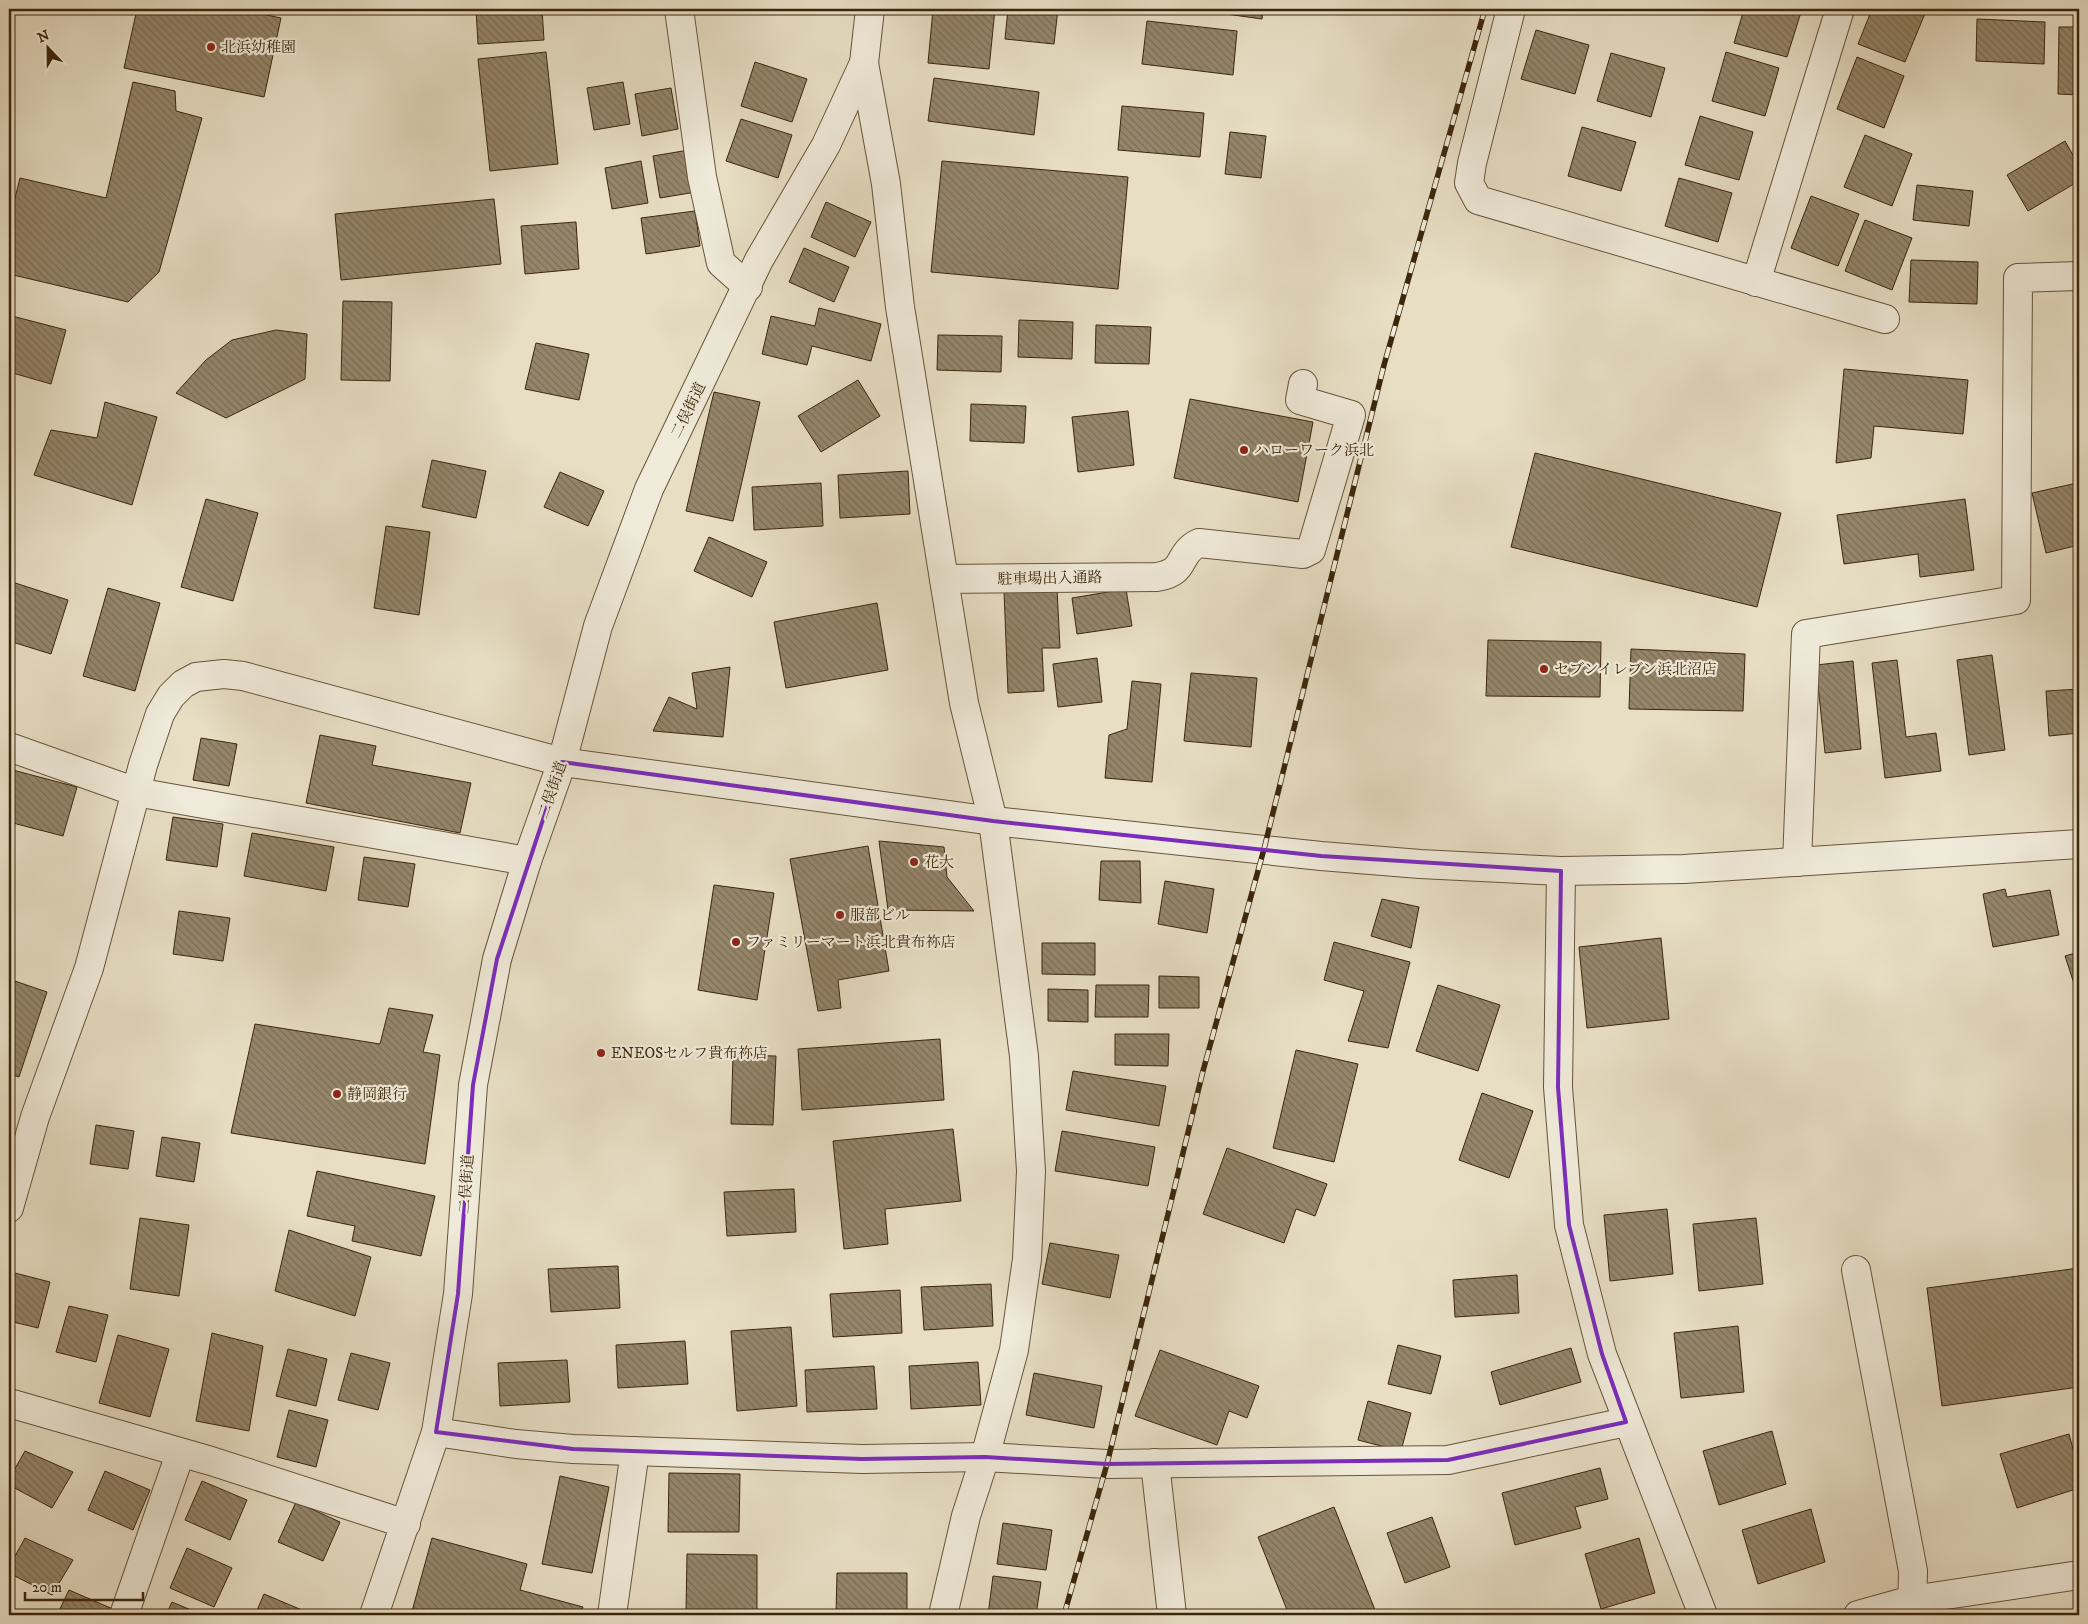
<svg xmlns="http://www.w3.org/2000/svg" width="2088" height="1624" font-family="'IM FELL DW Pica','Noto Serif JP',serif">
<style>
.building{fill:url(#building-back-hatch);stroke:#3c260a}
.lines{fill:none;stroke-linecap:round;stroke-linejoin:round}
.minor-casing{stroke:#675438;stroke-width:30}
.minor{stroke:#efead9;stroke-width:28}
.rail-casing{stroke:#3c260a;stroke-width:5.5}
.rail{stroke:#efead9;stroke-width:4;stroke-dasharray:11;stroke-linecap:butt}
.marked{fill:none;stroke:#7b2cbf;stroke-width:4;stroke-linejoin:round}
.poi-dot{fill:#8f2418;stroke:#efead9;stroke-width:2}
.labels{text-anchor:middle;stroke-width:4.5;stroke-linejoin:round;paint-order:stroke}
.poi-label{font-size:15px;fill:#3c260a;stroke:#efead9;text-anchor:start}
.street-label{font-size:15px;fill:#3c260a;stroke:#efead9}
</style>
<defs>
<pattern id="building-back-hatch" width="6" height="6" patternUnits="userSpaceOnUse" patternTransform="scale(1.25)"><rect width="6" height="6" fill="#95866b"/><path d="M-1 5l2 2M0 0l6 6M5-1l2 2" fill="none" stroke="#7b6d56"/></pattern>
</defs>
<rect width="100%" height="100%" fill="#e7dec4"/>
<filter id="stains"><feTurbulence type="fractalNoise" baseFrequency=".004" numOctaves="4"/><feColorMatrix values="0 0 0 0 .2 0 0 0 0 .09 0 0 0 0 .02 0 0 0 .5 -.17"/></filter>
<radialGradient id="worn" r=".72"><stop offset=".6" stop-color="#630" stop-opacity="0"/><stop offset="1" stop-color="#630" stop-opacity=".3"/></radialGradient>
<!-- building -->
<g class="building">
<polygon points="137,9 238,9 281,18 264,97 124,68"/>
<polygon points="476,9 542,9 544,40 478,44"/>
<polygon points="933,9 995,9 989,69 928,63"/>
<polygon points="1008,9 1058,9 1054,44 1005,39"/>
<polygon points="1226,9 1263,9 1262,19 1226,14"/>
<polygon points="1744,9 1802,9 1787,57 1734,43"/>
<polygon points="1872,9 1926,11 1905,62 1858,44"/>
<polygon points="1977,19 2045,22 2044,64 1976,61"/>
<polygon points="1147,21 1237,31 1233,75 1142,64"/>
<polygon points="2059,27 2079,27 2079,95 2058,94"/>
<polygon points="1536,30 1589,45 1575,94 1521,79"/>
<polygon points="546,52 558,164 490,171 478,59"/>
<polygon points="1726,52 1779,68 1765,116 1712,101"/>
<polygon points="1611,53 1665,68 1651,117 1597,101"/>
<polygon points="1857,57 1904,76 1884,128 1837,109"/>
<polygon points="755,62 807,79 792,122 741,106"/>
<polygon points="934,78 1039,92 1034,135 928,121"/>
<polygon points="133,82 175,91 176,111 202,118 159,272 128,302 9,274 9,201 14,202 20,178 106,198"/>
<polygon points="623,82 630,124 594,130 587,88"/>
<polygon points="671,88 678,129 642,136 635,94"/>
<polygon points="1122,106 1204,113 1200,157 1118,150"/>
<polygon points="1700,116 1753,132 1739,180 1685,165"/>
<polygon points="741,119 792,135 778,178 726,161"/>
<polygon points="1582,127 1636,142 1621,191 1568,176"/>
<polygon points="1230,132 1266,136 1261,178 1225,174"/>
<polygon points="1865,135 1912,154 1892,206 1844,187"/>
<polygon points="2065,141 2079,166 2079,181 2028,211 2007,175"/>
<polygon points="689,150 696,192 660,198 653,156"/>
<polygon points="641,161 648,203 612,209 605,168"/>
<polygon points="942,161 1128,177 1118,289 931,272"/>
<polygon points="1679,178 1732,193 1718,242 1665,226"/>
<polygon points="1917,185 1973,191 1969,226 1913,220"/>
<polygon points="1811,196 1859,214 1838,266 1791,248"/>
<polygon points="494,199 501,264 341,280 335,214"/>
<polygon points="826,202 871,222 855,257 811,237"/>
<polygon points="695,211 700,246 646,254 641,218"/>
<polygon points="1865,220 1912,238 1892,290 1845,271"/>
<polygon points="576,222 579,269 525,274 521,226"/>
<polygon points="804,248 849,267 834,302 789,282"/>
<polygon points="1911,260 1978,262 1977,304 1909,302"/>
<polygon points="343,301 392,302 390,381 341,380"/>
<polygon points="819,308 881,324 871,361 812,346 807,365 762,354 771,316 815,326"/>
<polygon points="12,316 66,330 51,384 9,372 9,329"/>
<polygon points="1019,320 1073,322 1072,359 1018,357"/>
<polygon points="1096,325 1151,327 1149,364 1095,363"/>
<polygon points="276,330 307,334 305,379 226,418 176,393 206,360 232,340"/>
<polygon points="938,335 1002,336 1001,372 937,370"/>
<polygon points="536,343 589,354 579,400 525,389"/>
<polygon points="1844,369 1968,380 1963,434 1874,426 1871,458 1836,463"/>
<polygon points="858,380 880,416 821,452 798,416"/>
<polygon points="714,392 760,402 733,521 686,511"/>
<polygon points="1190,399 1313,422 1298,502 1174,478"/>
<polygon points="105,402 157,417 132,505 34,475 51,430 97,438"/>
<polygon points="971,404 1026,406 1024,443 970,441"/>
<polygon points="1128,411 1134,465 1078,472 1072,417"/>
<polygon points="1535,453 1781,513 1757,607 1511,547"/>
<polygon points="432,460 486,471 476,518 422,507"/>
<polygon points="908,471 910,514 840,518 838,475"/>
<polygon points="560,472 604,491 588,526 544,507"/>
<polygon points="821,483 823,526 754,530 752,487"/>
<polygon points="2077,483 2079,493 2079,545 2046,553 2032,493"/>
<polygon points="206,499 258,513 233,601 181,587"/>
<polygon points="1965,499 1974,570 1920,577 1918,554 1844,564 1837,515"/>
<polygon points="386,526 430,532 419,615 374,608"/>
<polygon points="709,537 767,562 752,597 694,571"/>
<polygon points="9,581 68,600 51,654 9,641"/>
<polygon points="108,588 160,603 135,691 83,676"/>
<polygon points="1057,589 1060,648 1042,648 1044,691 1008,693 1004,591"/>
<polygon points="1126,589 1132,626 1077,634 1072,598"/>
<polygon points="877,603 888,670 786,688 774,622"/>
<polygon points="1488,640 1601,642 1600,697 1486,696"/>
<polygon points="1631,649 1745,654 1743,711 1629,709"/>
<polygon points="1992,655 2005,750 1969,755 1957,660"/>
<polygon points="1097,658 1102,702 1058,707 1053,664"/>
<polygon points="1897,660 1906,737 1936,733 1941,771 1885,778 1872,663"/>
<polygon points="1853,661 1861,749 1825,753 1816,665"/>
<polygon points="730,667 723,737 653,731 669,697 697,709 692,673"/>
<polygon points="1191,673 1257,678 1251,747 1184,741"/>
<polygon points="1132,681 1161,684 1152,782 1105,778 1109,735 1127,729"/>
<polygon points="2079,689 2079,733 2049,736 2046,691"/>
<polygon points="320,735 376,746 372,765 471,783 460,833 306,803"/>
<polygon points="201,738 237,744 229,786 193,780"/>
<polygon points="9,769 77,787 63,836 9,822"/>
<polygon points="173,817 223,824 217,867 166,860"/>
<polygon points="252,833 334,847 326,891 244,876"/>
<polygon points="879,841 944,847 947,877 974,911 888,910"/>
<polygon points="868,846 889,971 838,980 841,1008 818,1011 790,859"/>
<polygon points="364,857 415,864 408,907 358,900"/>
<polygon points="1101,861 1140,861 1141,903 1099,900"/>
<polygon points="1165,881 1214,889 1207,933 1158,924"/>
<polygon points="714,885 774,893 757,1000 698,990"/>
<polygon points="2005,889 2007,897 2050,890 2059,935 1993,947 1983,894"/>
<polygon points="1382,899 1419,907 1411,948 1371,936"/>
<polygon points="179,911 230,918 223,961 173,954"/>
<polygon points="1661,938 1669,1019 1587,1028 1579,947"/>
<polygon points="1334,942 1410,962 1388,1048 1348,1041 1364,991 1324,980"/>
<polygon points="1042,943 1095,943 1095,975 1042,974"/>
<polygon points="2079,952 2079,999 2065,956"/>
<polygon points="1159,976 1199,977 1199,1008 1159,1008"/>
<polygon points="9,979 47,992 19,1077 9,1074"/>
<polygon points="1096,985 1149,985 1148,1017 1095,1017"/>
<polygon points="1438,985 1500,1005 1478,1071 1416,1051"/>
<polygon points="1048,989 1088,990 1088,1022 1048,1021"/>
<polygon points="389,1008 433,1015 423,1052 440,1055 425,1164 231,1133 255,1024 380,1044"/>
<polygon points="1115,1034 1169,1034 1168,1066 1115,1065"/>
<polygon points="940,1039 944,1100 802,1110 798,1049"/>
<polygon points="1296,1050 1358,1064 1334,1162 1273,1148"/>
<polygon points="733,1055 776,1056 773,1125 731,1124"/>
<polygon points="1073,1071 1166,1086 1159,1126 1066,1110"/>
<polygon points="1482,1093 1533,1111 1509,1178 1459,1160"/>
<polygon points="96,1125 134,1131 128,1169 90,1164"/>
<polygon points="953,1129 961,1201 885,1209 888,1244 844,1249 833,1141"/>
<polygon points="1062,1131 1155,1147 1148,1186 1055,1171"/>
<polygon points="162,1137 200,1143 194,1182 156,1176"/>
<polygon points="1227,1148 1327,1184 1315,1216 1296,1209 1284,1243 1203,1214"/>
<polygon points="317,1171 435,1196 421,1256 352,1241 355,1226 307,1216"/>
<polygon points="794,1189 796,1232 727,1236 724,1192"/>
<polygon points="1667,1209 1673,1274 1610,1281 1604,1215"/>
<polygon points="140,1218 189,1225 179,1296 130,1289"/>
<polygon points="1756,1218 1763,1284 1699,1291 1693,1224"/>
<polygon points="289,1230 371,1257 355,1316 275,1291"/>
<polygon points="1050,1243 1119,1255 1110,1298 1042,1284"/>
<polygon points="618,1266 620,1308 551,1312 548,1269"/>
<polygon points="2079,1268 2079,1387 1942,1406 1927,1288"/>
<polygon points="11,1272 50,1282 38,1328 9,1321 9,1282"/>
<polygon points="1517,1275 1519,1313 1455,1317 1453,1280"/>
<polygon points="991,1284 993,1326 924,1330 921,1287"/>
<polygon points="900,1290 902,1333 833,1337 830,1294"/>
<polygon points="69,1306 108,1315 96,1362 56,1352"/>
<polygon points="1738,1326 1744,1392 1681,1398 1674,1333"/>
<polygon points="791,1327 797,1406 737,1411 731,1331"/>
<polygon points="212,1333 263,1346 249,1431 196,1421"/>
<polygon points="118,1335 169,1349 150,1417 99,1403"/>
<polygon points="685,1341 688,1384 618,1388 616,1345"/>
<polygon points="1398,1345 1441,1356 1431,1394 1388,1384"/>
<polygon points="1571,1348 1581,1382 1500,1405 1491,1372"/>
<polygon points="288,1349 327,1359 316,1406 276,1396"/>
<polygon points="1160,1350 1259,1386 1247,1418 1229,1411 1217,1445 1135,1416"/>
<polygon points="351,1353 390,1363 378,1410 338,1400"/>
<polygon points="567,1360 570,1402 500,1406 498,1363"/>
<polygon points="978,1362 981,1405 911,1409 909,1366"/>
<polygon points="874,1366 877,1409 807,1412 805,1370"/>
<polygon points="1034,1373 1102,1386 1094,1428 1026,1415"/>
<polygon points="1368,1401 1411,1413 1401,1451 1358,1440"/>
<polygon points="289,1410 328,1420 316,1467 277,1457"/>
<polygon points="1772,1431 1786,1484 1719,1505 1703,1451"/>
<polygon points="2069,1434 2079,1471 2079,1488 2017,1508 2000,1454"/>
<polygon points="25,1451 73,1472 52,1508 9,1485 9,1479"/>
<polygon points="1600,1468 1608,1499 1575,1507 1581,1528 1515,1545 1502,1493"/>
<polygon points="105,1471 150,1490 133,1530 88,1510"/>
<polygon points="669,1473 740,1474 739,1532 668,1532"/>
<polygon points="560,1476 609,1487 592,1573 542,1564"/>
<polygon points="202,1481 247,1500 230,1540 185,1520"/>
<polygon points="296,1502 340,1522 323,1561 278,1542"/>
<polygon points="1334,1507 1377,1615 1289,1615 1258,1537"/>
<polygon points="1811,1509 1825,1562 1758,1584 1742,1530"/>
<polygon points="1432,1517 1450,1567 1405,1583 1387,1533"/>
<polygon points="1003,1523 1052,1530 1046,1570 997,1564"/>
<polygon points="25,1538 73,1560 52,1595 9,1573 9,1567"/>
<polygon points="432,1538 527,1564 520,1590 583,1607 581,1615 411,1615"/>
<polygon points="1639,1538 1655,1593 1601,1609 1585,1554"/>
<polygon points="187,1548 232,1568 214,1607 170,1588"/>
<polygon points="687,1554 757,1555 757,1614 686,1613"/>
<polygon points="837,1573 907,1573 907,1615 836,1615"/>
<polygon points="993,1576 1041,1582 1036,1615 988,1615"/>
<polygon points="69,1590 113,1609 110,1615 57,1615"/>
<polygon points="264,1594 309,1613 308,1615 255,1615"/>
<polygon points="172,1602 203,1615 166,1615"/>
</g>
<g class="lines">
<defs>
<g id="minor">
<polyline points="679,9 702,177 721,263 748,287"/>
<polyline points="1511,9 1472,163 1469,183 1478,200 1885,319"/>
<polyline points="864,63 886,184 900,307 964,703 993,821 1024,1056 1031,1171 1027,1259 1014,1350 985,1457 966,1516 943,1615"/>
<polyline points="1756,282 1840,9"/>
<path d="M944,579L1157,577C1188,572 1176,554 1199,543L1303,554L1311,550L1351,415L1300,400L1303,384"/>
<polyline points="9,747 136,792 527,861"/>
<polyline points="1797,862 1806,634 2016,600 2018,278 2079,276"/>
<polyline points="1561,871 1558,1087 1569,1225 1602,1354 1703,1615"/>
<polyline points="9,1208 35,1117 89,968 143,765 160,714 171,696 183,684 196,677 224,674 243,676 562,762 993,821 1321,856 1420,864 1561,871 1684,869 2079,844"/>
<polyline points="1856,1270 1913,1571 1912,1615"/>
<polyline points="9,1403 211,1461 406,1524"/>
<polyline points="436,1432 516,1444 573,1449 862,1459 985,1457 1107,1464 1448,1460 1626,1422"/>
<polyline points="1155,1463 1172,1615"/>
<polyline points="124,1615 180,1454"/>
<polyline points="374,1615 436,1432 458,1294 473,1085 497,959 527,861 562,762 598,626 649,489 759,260 826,145 864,63 870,9"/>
<polyline points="612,1615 635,1451"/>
<polyline points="1858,1615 1912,1600 2079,1575"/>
</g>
</defs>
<!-- minor casing -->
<use href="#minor" class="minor-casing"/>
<!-- minor -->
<use href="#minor" class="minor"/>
<defs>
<polyline id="rail" points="1064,1615 1107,1464 1203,1071 1264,849 1384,365 1485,9"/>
</defs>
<!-- rail casing -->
<use href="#rail" class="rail-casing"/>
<!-- rail -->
<use href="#rail" class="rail"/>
</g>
<!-- marked area -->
<path class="marked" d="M562,762L993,821L1321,856L1561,871L1558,1087L1569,1225L1602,1354L1626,1422L1448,1460L1107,1464L985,1457L862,1459L573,1449L436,1432L458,1294L473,1085L497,959Z"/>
<!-- markers -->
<g class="poi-dot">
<circle cx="211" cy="47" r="5"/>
<circle cx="1244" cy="450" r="5"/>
<circle cx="1544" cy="669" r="5"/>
<circle cx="914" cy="862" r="5"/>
<circle cx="840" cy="915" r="5"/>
<circle cx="736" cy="942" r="5"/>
<circle cx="601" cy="1053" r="5"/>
<circle cx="337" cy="1094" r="5"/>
</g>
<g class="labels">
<!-- poi labels -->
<g class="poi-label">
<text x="221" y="52">北浜幼稚園</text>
<text x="1254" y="455">ハローワーク浜北</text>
<text x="1554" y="674">セブンイレブン浜北沼店</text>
<text x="924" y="867">花大</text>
<text x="850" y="920">服部ビル</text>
<text x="746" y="947">ファミリーマート浜北貴布祢店</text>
<text x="611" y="1058">ENEOSセルフ貴布祢店</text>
<text x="347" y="1099">静岡銀行</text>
</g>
<!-- street labels -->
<g class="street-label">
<text transform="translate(688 410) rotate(-64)" y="5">二俣街道</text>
<text transform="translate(1050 578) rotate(-1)" y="5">駐車場出入通路</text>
<text transform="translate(552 790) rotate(-71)" y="5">二俣街道</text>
<text transform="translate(466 1184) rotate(-86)" y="5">二俣街道</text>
</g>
</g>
<!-- margin -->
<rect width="2088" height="1624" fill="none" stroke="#e7dec4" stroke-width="30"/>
<rect x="10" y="10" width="2068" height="1604" fill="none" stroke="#3c260a" stroke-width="2.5"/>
<rect x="15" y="15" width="2058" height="1594" fill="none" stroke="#3c260a"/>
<!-- north arrow -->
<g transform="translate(48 48) rotate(338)" stroke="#efead9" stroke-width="4" paint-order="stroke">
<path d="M0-4L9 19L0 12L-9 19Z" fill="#3c260a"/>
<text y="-8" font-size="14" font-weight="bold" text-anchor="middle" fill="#3c260a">N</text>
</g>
<!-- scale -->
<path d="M25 1592v8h118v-8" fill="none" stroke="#3c260a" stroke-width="2.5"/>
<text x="32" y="1592" font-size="15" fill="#3c260a" stroke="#efead9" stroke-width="4" paint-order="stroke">20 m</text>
<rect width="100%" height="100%" filter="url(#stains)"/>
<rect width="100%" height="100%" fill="url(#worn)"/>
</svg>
